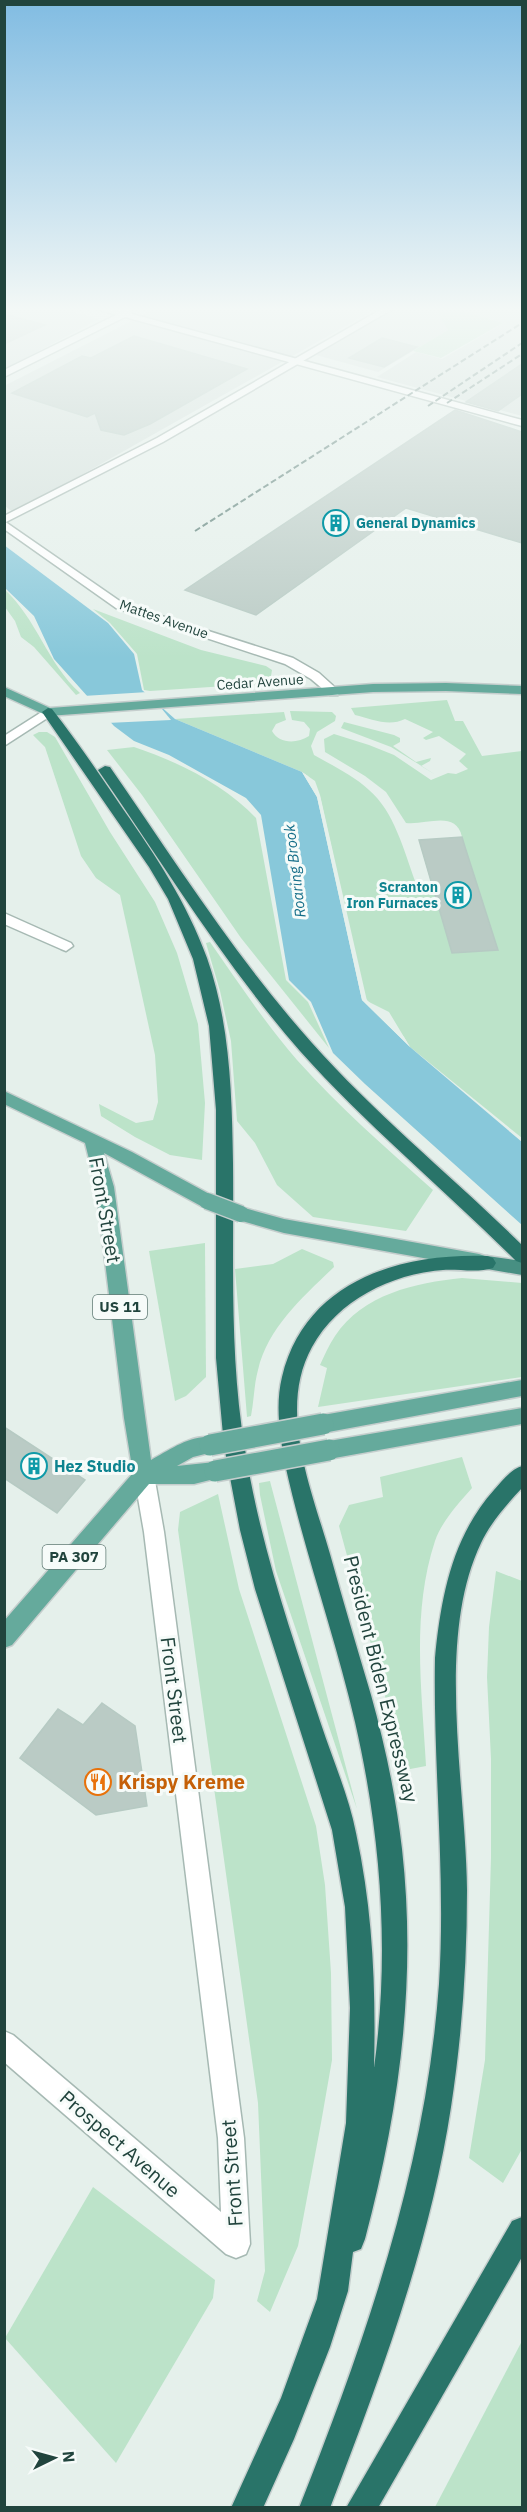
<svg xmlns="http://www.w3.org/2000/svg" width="527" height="2512" font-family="'IBM Plex Sans',sans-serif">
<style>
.built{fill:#d3e0db}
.green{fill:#bce3c9}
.water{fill:#88c8da}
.pier{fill:#e5f0eb}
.building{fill:#bacbc5;stroke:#b6cac3;stroke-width:1.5}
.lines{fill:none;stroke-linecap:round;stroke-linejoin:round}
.minor-casing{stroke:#a6b9b3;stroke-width:3}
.tertiary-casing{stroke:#a6b9b3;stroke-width:3}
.primary-casing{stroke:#c5cecd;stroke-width:3}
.trunk-casing{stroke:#c5cecd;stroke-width:3}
.motorway-casing{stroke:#c5cecd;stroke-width:3}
.minor{fill:#fff;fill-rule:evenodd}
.tertiary{fill:#fff;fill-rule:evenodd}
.primary{fill:#65aa9c;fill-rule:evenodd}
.trunk{fill:#478f82;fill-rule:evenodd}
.motorway{fill:#297469;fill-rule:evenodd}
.rail{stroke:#5c7f78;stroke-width:2;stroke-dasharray:6 3;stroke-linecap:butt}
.primary-bridge-far1-casing{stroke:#c5cecd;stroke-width:19;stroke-linecap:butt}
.primary-bridge-casing{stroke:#c5cecd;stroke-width:24;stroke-linecap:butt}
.primary-bridge-far1{stroke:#65aa9c;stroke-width:16}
.primary-bridge{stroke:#65aa9c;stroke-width:21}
.labels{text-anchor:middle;stroke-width:6;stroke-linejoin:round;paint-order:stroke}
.far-culture-label{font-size:14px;font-weight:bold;fill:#0d838f;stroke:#f6fbf9;text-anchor:start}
.far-street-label{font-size:14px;fill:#21443d;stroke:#f6fbf9}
.far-water-label{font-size:15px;font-style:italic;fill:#136d88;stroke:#f6fbf9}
.shield{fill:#f6fbf9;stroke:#617b75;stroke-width:1.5}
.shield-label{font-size:15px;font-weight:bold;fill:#21443d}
.culture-label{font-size:16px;font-weight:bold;fill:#0d838f;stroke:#f6fbf9;text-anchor:start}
.near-street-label{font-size:20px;fill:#21443d;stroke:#f6fbf9}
.near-food-label{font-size:20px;font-weight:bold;fill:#c56008;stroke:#f6fbf9;text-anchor:start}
</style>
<rect width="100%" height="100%" fill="#e5f0eb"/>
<!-- built -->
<g class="built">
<polygon points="5,306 52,306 99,319 5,369"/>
<polygon points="134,306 381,306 14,513 5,506 4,386 151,311"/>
<polygon points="400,306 434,306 448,330 378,372 316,355"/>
<polygon points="459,306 522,306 522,416 377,377 416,352 442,359 504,323 466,312"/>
</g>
<!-- green -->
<g class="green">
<polygon points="434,306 458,306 466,312 503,323 441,358 413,351 448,330"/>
<path d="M4,589C37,619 47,663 80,693L76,695L34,647L21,637L15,621L5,607Z"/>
<polygon points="93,609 201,650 266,666 272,670 271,676 257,684 150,691 144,690 137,654 110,623"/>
<path d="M447,700L455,721H463L482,756L522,751V1138L410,1047L389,1012L367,1001L320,795L315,781L302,772L175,719L284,712L286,720L276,724L272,731C279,744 297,744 309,736L310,729L304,722L292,720L290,711L332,712L336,716L335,721L317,732L311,746L314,755C333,766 353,775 369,790C394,811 404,851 415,881L432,886L419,840L462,837C456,810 428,825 406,823L386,792L365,776L325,752L324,739L334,734L369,745L394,755L431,780L448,773L456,774L468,769L459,761L466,754L439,736L426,740L423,738L433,732L405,719C389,727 371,719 355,715L351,708Z"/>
<polygon points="344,722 394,735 400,738 400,742 393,746 416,762 431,758 430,761 421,766 436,775 391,747 341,728"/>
<polygon points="39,732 47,732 55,737 110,832 155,902 177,953 198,1024 205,1103 202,1160 170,1155 135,1137 101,1116 99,1104 136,1123 153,1120 158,1102 155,1055 120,895 96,878 81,856 45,747 33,735"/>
<path d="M134,747C177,761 225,785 256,818L286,980L308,1002L329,1048L241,938L142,795L107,750Z"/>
<path d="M210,942C238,982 265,1023 297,1060C339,1107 386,1148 433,1190L406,1231L313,1217L277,1185L255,1143L237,1121L231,1041L220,991L206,943Z"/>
<polygon points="205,1243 206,1377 186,1396 175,1401 149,1251"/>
<path d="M302,1249L333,1262L334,1267C304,1296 268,1327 258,1370C254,1384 254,1401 251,1416L247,1417L235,1269L273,1264Z"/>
<path d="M462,1278L522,1283V1377L318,1407L327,1368L320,1365C324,1356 329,1345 335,1336C363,1294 415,1283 462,1278Z"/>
<path d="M462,1457L472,1488C458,1504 442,1521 435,1541C411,1614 422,1691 426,1766L405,1770L339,1526L349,1505L383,1497L380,1477Z"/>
<polygon points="270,1481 271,1485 357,1809 276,1571 260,1495 259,1483"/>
<polygon points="218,1494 239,1589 316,1826 325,1885 331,1973 332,2060 321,2123 298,2246 270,2312 257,2301 265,2271 258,2103 178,1530 180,1512"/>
<polygon points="496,1571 522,1581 522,2149 503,2183 469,2158 485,2060 491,1858 491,1759 487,1677 489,1627"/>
<polygon points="93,2187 215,2280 213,2298 116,2463 5,2338"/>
<polygon points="522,2341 522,2507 435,2507"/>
</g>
<!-- water -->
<polygon class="water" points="4,545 108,623 134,654 142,690 175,719 302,772 317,797 362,1000 410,1047 522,1142 522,1225 365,1084 333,1053 311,1002 289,980 261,815 246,798 169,755 134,741 114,726 54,659 34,616 5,588"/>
<!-- pier -->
<g class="pier">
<polygon points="148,692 171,720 107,723 83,696"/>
<polygon points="302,772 308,776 320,796 365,998 404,1037 410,1047 362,1000 317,797"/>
</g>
<!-- building -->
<g class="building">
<polygon points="4,314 45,325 4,344"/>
<polygon points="134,336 247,369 150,424 124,435 101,430 95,413 87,417 12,393 82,356 91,358"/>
<polygon points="382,338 417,347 384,367 349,358"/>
<polygon points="522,364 522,394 498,411 466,402"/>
<polygon points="455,410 522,432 522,543 406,508 256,615 185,590"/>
<polygon points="462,837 465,847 498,950 452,953 419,840"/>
<polygon points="4,1427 85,1480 57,1513 4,1478"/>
<polygon points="102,1703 135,1726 147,1806 96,1815 20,1758 58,1709 83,1725"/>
</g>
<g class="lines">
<defs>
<g id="minor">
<polygon points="387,306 398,306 163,442 4,523 4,516 157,438"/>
<polygon points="4,913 71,943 73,946 66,951 61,949 4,924"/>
<polygon points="144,1466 151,1469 154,1475 164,1532 244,2138 250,2244 246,2254 236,2258 226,2254 4,2062 4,2031 13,2035 221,2212 218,2138 144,1532 134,1475 137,1469"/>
</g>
<g id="tertiary">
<path d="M89,306C104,306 118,310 132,310V314L522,420V426L125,317L4,377V370L116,315Z"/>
<polygon points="4,521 124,604 293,658 319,673 340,692 338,695 330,695 311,679 285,664 116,608 4,529"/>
<polygon points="48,708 54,712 52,715 4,746 4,736"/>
</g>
<g id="primary">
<polygon points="446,683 522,686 522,694 446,691 373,692 48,716 4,696 4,687 50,708 373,684"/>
<path d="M4,1091L132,1152L213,1196L216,1201L213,1206L207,1208L201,1206L104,1153L114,1187L151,1460C170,1450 195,1431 217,1439L220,1445L217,1451L193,1457L177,1466L215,1462L222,1465L225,1471L222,1477L194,1484H149L12,1645L4,1648V1621L133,1473L124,1418L96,1187L85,1143L4,1104Z"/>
<polygon points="241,1207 284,1219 479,1254 485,1256 488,1261 485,1266 479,1268 284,1233 235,1219 232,1214 235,1209"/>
<polygon points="522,1380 522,1396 323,1433 316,1430 313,1424 316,1418 323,1415"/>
<polygon points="522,1408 522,1424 329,1459 322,1456 319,1450 322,1444 329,1441"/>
</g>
<polygon id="trunk" points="487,1256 522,1261 522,1275 481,1268 478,1263 481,1258"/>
<g id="motorway">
<path d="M48,708L52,709C77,741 100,775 123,809C156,856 187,903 207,958C230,1023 232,1094 233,1163C234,1257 229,1355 245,1449C260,1544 291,1633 321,1724C333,1760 349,1797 356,1833C373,1911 376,1989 374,2068C390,1952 381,1835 355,1722C335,1635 304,1551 285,1464C280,1436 275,1406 282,1377C305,1281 399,1253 487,1256L493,1258L496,1263L493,1268C478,1273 459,1269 443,1270C391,1274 338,1300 312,1347C277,1410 312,1491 330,1554C343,1601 357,1648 371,1695C385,1745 396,1797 402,1849C417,1982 399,2111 365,2239L361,2249L353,2252L348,2291L330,2347L294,2439L263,2508H231L281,2398L317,2299L346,2123L350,2008L345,1907L332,1830L255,1589L240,1530L224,1446L216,1358V1110L209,1026L193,959L168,899L149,867L42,712Z"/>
<path d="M105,766L110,767C175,861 236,958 312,1043C377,1116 453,1177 522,1245V1263L516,1261C445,1190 367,1126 300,1051C224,964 164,865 98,770Z"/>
<path d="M522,1466V1488C507,1504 491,1522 481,1543C435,1639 466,1785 467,1890C467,1963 462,2035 451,2107C430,2245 380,2378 330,2508H299C366,2339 426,2167 439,1984C446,1875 433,1767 435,1658C441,1597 452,1537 494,1490C502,1481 510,1470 522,1466Z"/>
<polygon points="522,2217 522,2257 378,2508 346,2508 512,2221"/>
</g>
</defs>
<!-- minor casing -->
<use href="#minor" class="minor-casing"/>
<!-- tertiary casing -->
<use href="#tertiary" class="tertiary-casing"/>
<!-- primary casing -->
<use href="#primary" class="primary-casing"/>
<!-- trunk casing -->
<use href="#trunk" class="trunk-casing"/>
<!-- motorway casing -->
<use href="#motorway" class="motorway-casing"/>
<!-- minor -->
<use href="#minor" class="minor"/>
<!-- tertiary -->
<use href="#tertiary" class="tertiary"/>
<!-- primary -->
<use href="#primary" class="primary"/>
<!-- trunk -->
<use href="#trunk" class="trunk"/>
<!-- motorway -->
<use href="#motorway" class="motorway"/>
<!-- rail -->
<g class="rail">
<polyline points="447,403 522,354"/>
<polyline points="428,406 522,343"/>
<polyline points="195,531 522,323"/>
</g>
<defs>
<polyline id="primary-bridge-far1" points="207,1201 241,1214"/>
<g id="primary-bridge">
<polyline points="210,1445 323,1424"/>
<polyline points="215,1471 329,1450"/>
</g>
</defs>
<!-- primary-bridge-far1 casing -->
<use href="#primary-bridge-far1" class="primary-bridge-far1-casing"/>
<!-- primary-bridge casing -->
<use href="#primary-bridge" class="primary-bridge-casing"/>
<!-- primary-bridge-far1 -->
<use href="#primary-bridge-far1" class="primary-bridge-far1"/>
<!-- primary-bridge -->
<use href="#primary-bridge" class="primary-bridge"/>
</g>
<!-- sky -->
<linearGradient id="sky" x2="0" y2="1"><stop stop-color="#81bce2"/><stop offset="0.47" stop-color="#f3f8f6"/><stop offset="1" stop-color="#f3f8f6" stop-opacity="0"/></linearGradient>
<rect width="527" height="658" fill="url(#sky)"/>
<!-- icons -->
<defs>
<symbol id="building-ring" viewBox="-11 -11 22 22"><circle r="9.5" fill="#f6fbf9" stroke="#0f9aa8" stroke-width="1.5"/><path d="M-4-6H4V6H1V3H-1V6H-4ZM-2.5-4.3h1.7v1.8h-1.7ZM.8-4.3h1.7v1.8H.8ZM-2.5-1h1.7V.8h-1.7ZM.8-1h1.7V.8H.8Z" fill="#0f9aa8"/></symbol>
<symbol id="restaurant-ring" viewBox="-11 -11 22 22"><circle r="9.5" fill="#f6fbf9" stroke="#e8710a" stroke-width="1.5"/><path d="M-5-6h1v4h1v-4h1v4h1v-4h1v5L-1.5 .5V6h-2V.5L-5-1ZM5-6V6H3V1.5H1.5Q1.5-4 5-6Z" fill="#e8710a"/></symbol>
</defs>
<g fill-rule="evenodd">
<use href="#building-ring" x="321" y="508" width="30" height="30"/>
<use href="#building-ring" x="443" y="880" width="30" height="30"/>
<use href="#building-ring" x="19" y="1451" width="30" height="30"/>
<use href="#restaurant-ring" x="83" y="1767" width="30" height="30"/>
</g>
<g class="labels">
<!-- far-culture labels -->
<g class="far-culture-label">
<text x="356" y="528">General Dynamics</text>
<text x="438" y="892" text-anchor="end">Scranton<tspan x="438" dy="16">Iron Furnaces</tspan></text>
</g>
<!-- far-street labels -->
<g class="far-street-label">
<text transform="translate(164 619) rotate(19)" y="5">Mattes Avenue</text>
<text transform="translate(260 682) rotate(-4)" y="5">Cedar Avenue</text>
</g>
<!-- far-water labels -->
<g class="far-water-label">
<text transform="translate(295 871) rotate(-97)" y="5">Roaring Brook</text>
</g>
<!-- shield labels -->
<g class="shield">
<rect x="93" y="1295" width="54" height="24" rx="4.5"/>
<rect x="42.5" y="1545" width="63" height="24" rx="4.5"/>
</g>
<g class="shield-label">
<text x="120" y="1312">US 11</text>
<text x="74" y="1562">PA 307</text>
</g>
<!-- culture labels -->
<g class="culture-label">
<text x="54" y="1472">Hez Studio</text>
</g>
<!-- near-street labels -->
<g class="near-street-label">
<text transform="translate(105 1210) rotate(80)" y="7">Front Street</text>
<text transform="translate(381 1679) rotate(76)" y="7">President Biden Expressway</text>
<text transform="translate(174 1690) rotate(83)" y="7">Front Street</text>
<text transform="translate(120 2144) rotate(41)" y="7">Prospect Avenue</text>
<text transform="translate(232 2173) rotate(-94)" y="7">Front Street</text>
</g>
<!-- near-food labels -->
<g class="near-food-label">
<text x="118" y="1789">Krispy Kreme</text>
</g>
</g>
<!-- border -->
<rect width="527" height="2512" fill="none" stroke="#21443d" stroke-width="12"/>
<!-- north arrow -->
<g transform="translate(54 2458) rotate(85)" stroke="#f6fbf9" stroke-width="4.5" paint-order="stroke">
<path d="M0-4.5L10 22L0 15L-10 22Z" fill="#21443d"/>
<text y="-9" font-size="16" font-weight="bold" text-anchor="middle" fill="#21443d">N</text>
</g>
</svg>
